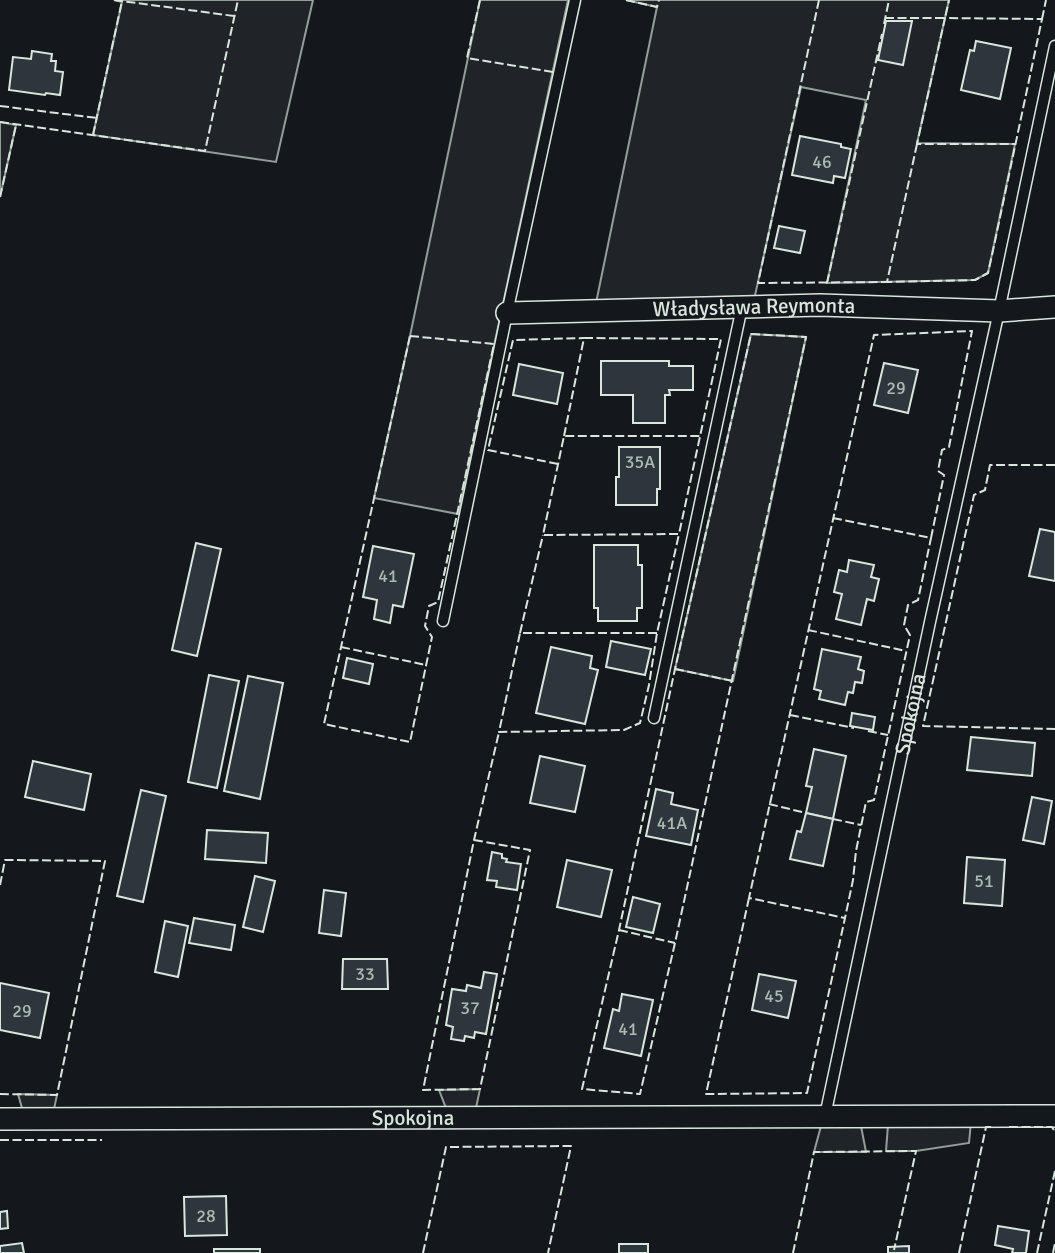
<svg xmlns="http://www.w3.org/2000/svg" width="1055" height="1253" font-family="Signika,sans-serif">
<style>
.green{fill:#202428;stroke:#939e99;stroke-width:2}
.building{fill:#2c363c;stroke:#d8e6dc;stroke-width:2}
.lines{fill:none;stroke-linecap:round;stroke-linejoin:round}
.service-casing{stroke:#d8e6dc;stroke-width:13}
.minor-casing{stroke:#d8e6dc;stroke-width:24}
.service{stroke:#14181c;stroke-width:10}
.minor{stroke:#14181c;stroke-width:21}
.fence{stroke:#d8e6dc;stroke-width:2;stroke-dasharray:9 3.5;stroke-linecap:butt}
.labels{text-anchor:middle;stroke-width:5;stroke-linejoin:round;paint-order:stroke}
.number-label{font-size:18px;fill:#adbab4}
.street-label{font-size:21px;fill:#d8e6dc;stroke:#14181c}
</style>
<rect width="100%" height="100%" fill="#14181c"/>
<!-- green -->
<g class="green">
<polygon points="114,0 313,0 276,162 93,135 122,2"/>
<polygon points="480,0 568,0 458,514 374,498 410,336"/>
<polygon points="626,0 949,0 917,143 1015,144 988,273 975,280 827,283 866,100 801,87 754,300 596,303 657,7"/>
<polygon points="0,122 16,125 0,197"/>
<polygon points="751,334 806,337 733,681 675,669"/>
<polygon points="480,1089 476,1108 446,1108 439,1090"/>
<polygon points="18,1094 57,1095 54,1109 27,1110 22,1108"/>
<polygon points="971,1122 969,1143 916,1151 886,1151 888,1125"/>
<polygon points="821,1126 861,1126 866,1152 814,1152"/>
</g>
<!-- building -->
<g class="building">
<polygon points="886,21 912,21 903,65 878,60"/>
<polygon points="976,41 1011,48 1000,99 961,90 970,50 974,51"/>
<polygon points="32,51 52,54 51,61 56,61 55,71 63,72 60,95 46,93 45,95 9,90 13,57 31,59"/>
<polygon points="800,136 841,144 841,147 851,149 845,178 834,176 833,183 792,175"/>
<polygon points="779,226 805,231 800,253 774,248"/>
<polygon points="601,361 669,361 669,366 693,366 693,390 669,390 670,395 665,395 665,423 633,423 633,395 601,395"/>
<polygon points="884,363 918,370 908,413 874,405"/>
<polygon points="519,364 563,373 557,404 513,395"/>
<polygon points="619,447 660,447 660,489 657,489 657,505 616,505 616,477 619,477"/>
<polygon points="1040,529 1055,532 1055,581 1029,576"/>
<polygon points="196,543 221,549 197,656 172,650"/>
<polygon points="594,545 638,545 638,565 642,565 642,608 637,608 637,621 598,621 598,608 594,608"/>
<polygon points="373,546 414,554 403,607 393,605 390,623 374,619 377,600 363,597"/>
<polygon points="849,560 874,565 871,577 879,579 874,601 867,599 861,625 836,619 842,594 834,592 839,570 847,572"/>
<polygon points="611,641 651,649 645,675 606,667"/>
<polygon points="551,647 592,656 590,668 598,670 585,724 536,713"/>
<polygon points="822,649 861,657 858,669 864,671 862,683 855,682 853,693 848,692 845,705 819,699 821,691 814,689"/>
<polygon points="347,658 373,664 369,684 343,678"/>
<polygon points="209,675 239,681 217,788 188,782"/>
<polygon points="248,676 283,683 260,799 224,791"/>
<polygon points="852,713 875,717 873,730 850,726"/>
<polygon points="971,737 1035,743 1032,776 967,770"/>
<polygon points="814,749 846,756 833,819 806,813 812,787 806,786"/>
<polygon points="540,756 585,766 575,812 530,803"/>
<polygon points="33,761 91,774 84,810 25,797"/>
<polygon points="656,789 673,793 671,804 698,810 691,845 646,836"/>
<polygon points="141,790 166,796 143,902 117,896"/>
<polygon points="1032,797 1052,801 1044,844 1023,840"/>
<polygon points="806,813 833,819 823,866 790,859 797,831 801,832"/>
<polygon points="207,830 268,833 266,863 205,859"/>
<polygon points="492,852 502,854 502,858 507,859 506,862 521,864 517,890 496,887 497,881 487,880"/>
<polygon points="967,857 1005,860 1002,906 964,903"/>
<polygon points="567,860 612,870 601,917 557,907"/>
<polygon points="255,876 275,881 263,932 243,927"/>
<polygon points="324,890 346,893 341,936 319,933"/>
<polygon points="633,897 660,904 653,933 626,927"/>
<polygon points="194,918 235,925 231,950 189,943"/>
<polygon points="165,921 188,926 178,977 155,972"/>
<polygon points="343,959 387,959 388,989 342,989"/>
<polygon points="484,972 497,974 486,1034 475,1032 474,1038 465,1036 464,1041 451,1039 453,1027 446,1025 452,989 466,991 467,985 481,988"/>
<polygon points="759,974 796,981 788,1018 752,1010"/>
<polygon points="0,983 49,993 40,1038 0,1030"/>
<polygon points="622,994 653,1000 641,1056 604,1048 613,1009 619,1011"/>
<polygon points="226,1196 227,1235 185,1236 184,1197"/>
<polygon points="7,1211 8,1228 0,1229 0,1212"/>
<polygon points="998,1226 1029,1231 1026,1253 1012,1253 1013,1249 995,1245"/>
<polygon points="22,1243 24,1253 0,1253 0,1246"/>
<rect x="619" y="1244" width="29" height="9"/>
<polygon points="909,1246 909,1253 888,1253 888,1247"/>
<rect x="214" y="1249" width="46" height="4"/>
</g>
<g class="lines">
<defs>
<g id="service">
<polyline points="443,621 507,313 575,0"/>
<polyline points="654,718 742,307"/>
<path id="s1" d="M825,1116L930,622L999,311L1055,46"/>
</g>
<g id="minor">
<path id="s2" d="M507,313L820,305L999,311L1055,307"/>
<path id="s3" d="M0,1119L1055,1116"/>
</g>
</defs>
<!-- service casing -->
<use href="#service" class="service-casing"/>
<!-- minor casing -->
<use href="#minor" class="minor-casing"/>
<!-- service -->
<use href="#service" class="service"/>
<!-- minor -->
<use href="#minor" class="minor"/>
<!-- fence -->
<g class="fence">
<polyline points="114,0 234,16"/>
<polyline points="480,0 467,58 553,72"/>
<polyline points="626,0 657,7 659,0"/>
<polyline points="819,0 758,283 887,282"/>
<polyline points="885,18 945,18 949,0"/>
<polyline points="1042,19 1046,0"/>
<polyline points="884,24 889,0"/>
<polyline points="0,106 97,118"/>
<polyline points="0,122 205,151 238,0"/>
<polyline points="93,135 122,1"/>
<polyline points="917,144 887,282 975,280 988,273 992,255 1042,19 945,18 917,144 1015,144"/>
<polyline points="0,197 16,125"/>
<polyline points="827,283 882,34"/>
<polygon points="751,334 806,337 675,943 640,1094 582,1089 619,930 675,669"/>
<polygon points="410,336 494,344 438,602 429,606 425,626 432,637 410,742 324,724"/>
<polyline points="564,436 584,338 721,339 679,534 543,535 564,436 700,436"/>
<polyline points="558,464 488,450 513,340 584,338"/>
<polyline points="1055,465 990,465 985,490 974,495 923,726 1055,729"/>
<polyline points="833,518 931,538 944,475 938,471 942,450 949,447 972,331 874,335 749,898 845,918"/>
<polyline points="808,630 906,651"/>
<polyline points="520,633 543,535"/>
<polyline points="657,633 520,633 499,732 624,730 640,723 649,685 657,633 679,534"/>
<polyline points="341,647 426,665"/>
<polyline points="675,669 733,681"/>
<polyline points="790,715 854,728"/>
<polyline points="868,731 888,735"/>
<polyline points="769,804 806,813"/>
<polyline points="833,819 861,825"/>
<polyline points="474,840 530,850 480,1089 423,1090 474,840 499,732"/>
<polyline points="0,885 5,860 105,861 57,1095 0,1094"/>
<polyline points="749,898 706,1094 807,1093 845,918 853,880 856,851 866,802 874,800 910,635 904,625 908,605 918,600 931,538"/>
<polyline points="619,930 675,943"/>
<polyline points="1009,1127 1052,1127 1055,1132"/>
<polyline points="0,1140 102,1140"/>
<polyline points="423,1253 446,1147 571,1146 548,1253"/>
<polyline points="793,1253 814,1152 916,1151 894,1250"/>
<polyline points="959,1253 986,1127 991,1127"/>
<polyline points="1037,1253 1055,1171"/>
<polyline points="1053,1253 1055,1243"/>
</g>
</g>
<g class="labels">
<!-- number labels -->
<g class="number-label">
<text x="822" y="168">46</text>
<text x="896" y="394">29</text>
<text x="640" y="468">35A</text>
<text x="388" y="582">41</text>
<text x="672" y="829">41A</text>
<text x="984" y="887">51</text>
<text x="365" y="980">33</text>
<text x="774" y="1002">45</text>
<text x="470" y="1014">37</text>
<text x="22" y="1017">29</text>
<text x="628" y="1035">41</text>
<text x="206" y="1222">28</text>
</g>
<!-- street labels -->
<g class="street-label">
<text dy="7" stroke="none"><textPath href="#s2" startOffset="247">Władysława Reymonta</textPath></text>
<text dy="7" stroke="none"><textPath href="#s1" startOffset="411">Spokojna</textPath></text>
<text dy="7" stroke="none"><textPath href="#s3" startOffset="413">Spokojna</textPath></text>
</g>
</g>
</svg>
